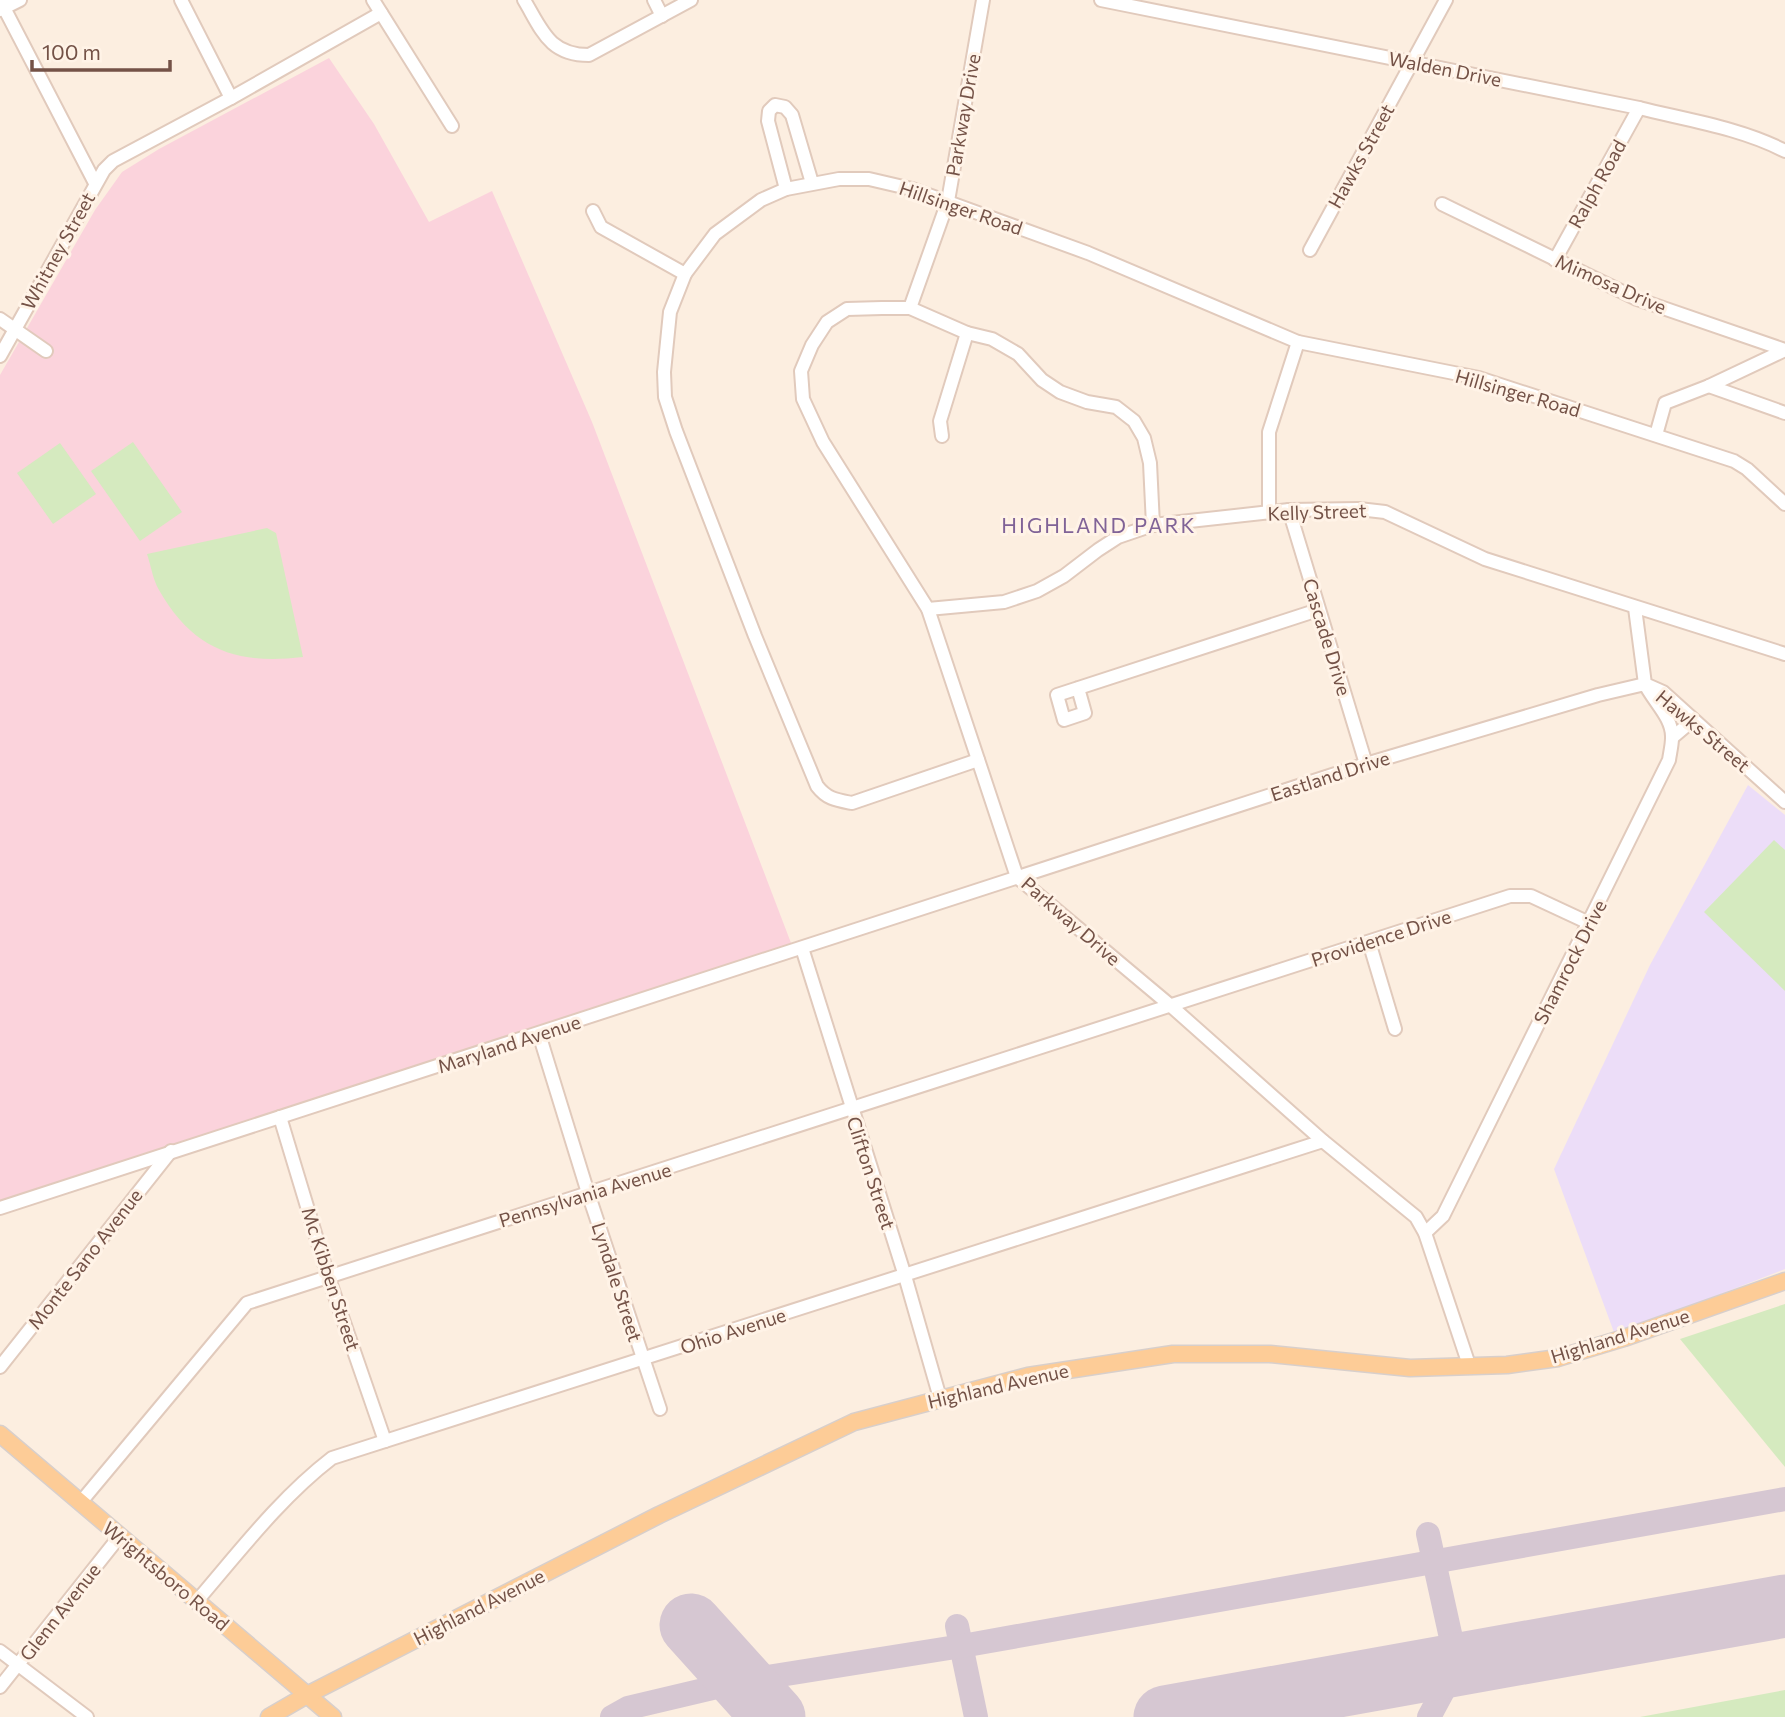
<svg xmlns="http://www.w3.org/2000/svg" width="1785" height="1717" font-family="Commissioner,sans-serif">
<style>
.education{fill:#ecddf8}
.medical{fill:#fbd3dc}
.green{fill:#d5eabf}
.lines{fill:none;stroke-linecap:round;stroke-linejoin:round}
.taxiway{stroke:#d6c7d2;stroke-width:24}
.runway{stroke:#d6c7d2;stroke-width:63}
.minor-casing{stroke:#e1cabc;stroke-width:16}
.major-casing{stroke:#d8cfcb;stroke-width:19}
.minor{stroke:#fff;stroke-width:12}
.major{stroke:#fdcc97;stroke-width:16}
.labels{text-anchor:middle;stroke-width:6;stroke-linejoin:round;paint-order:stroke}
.street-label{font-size:19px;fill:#745247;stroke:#fff3e7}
.neighbourhood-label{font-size:21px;letter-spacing:2px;fill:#806397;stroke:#fff3e7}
</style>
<rect width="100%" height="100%" fill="#fceee0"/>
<!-- education -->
<polygon class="education" points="1748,785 1785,815 1785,1269 1615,1335 1554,1169 1650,965"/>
<!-- medical -->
<polygon class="medical" points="329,58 374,124 429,222 492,191 592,422 791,943 774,951 0,1201 0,375 95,210 122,172 159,149"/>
<!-- green -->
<g class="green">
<polygon points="133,442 182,512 140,541 91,471"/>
<polygon points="60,443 96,494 53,524 17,473"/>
<path d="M267,528L276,533L303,657C237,665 193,650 159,590C153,580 151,566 147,554Z"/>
<polygon points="1774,840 1785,850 1785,991 1704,912"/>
<polygon points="1785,1304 1785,1467 1680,1339"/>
<polygon points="1785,1690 1785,1717 1640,1717"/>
</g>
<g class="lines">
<!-- taxiway -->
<g class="taxiway">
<polyline points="1428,1534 1457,1665 1429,1717"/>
<polyline points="957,1626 976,1717"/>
<polyline points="612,1717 628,1708 742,1681 962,1646 1785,1499"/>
</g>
<!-- runway -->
<g class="runway">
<polyline points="691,1625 774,1717"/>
<polyline points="1165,1717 1785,1606"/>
</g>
<defs>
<g id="minor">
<polyline points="0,0 95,183"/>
<polyline points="373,0 452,126"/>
<path d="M524,0C542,30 549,55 589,55L691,0"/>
<polyline points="654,0 662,16"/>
<path d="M1101,0L1639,108C1687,120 1741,128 1785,151"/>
<polyline points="0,10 20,0"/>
<polyline points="231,98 381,13"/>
<polyline points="786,189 768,121 769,111 775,105 785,107 792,115 812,183"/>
<polyline points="1442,204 1637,299 1785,350"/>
<polyline points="593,211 601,227 685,274"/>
<polyline points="1310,250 1446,0"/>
<polyline points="1555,260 1639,108"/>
<polyline points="910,308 948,201 983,0"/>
<polyline points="0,319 46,351"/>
<polyline points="0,356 104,170 113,161 231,98 181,0"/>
<polyline points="1709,386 1785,413"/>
<polyline points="1656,435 1665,403 1709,386 1785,350"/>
<polyline points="942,436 940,421 967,333"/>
<polyline points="1289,510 1366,764"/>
<polyline points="1269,513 1269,432 1298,342"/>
<polyline points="1153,525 1150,463 1144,438 1134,421 1116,407 1087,402 1060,392 1042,380 1018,354 992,339 967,333 910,308 882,308 847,309 827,322 812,345 801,371 803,399 823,442 928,609 1017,877 1171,1006 1323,1141 1416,1217 1425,1233 1469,1365"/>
<polyline points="1635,608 1645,684 1663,692 1785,802"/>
<polyline points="928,609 1004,602 1037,591 1064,576 1098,550 1118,537 1153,525 1289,510 1359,509 1385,512 1485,559 1785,654"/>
<polyline points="1078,688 1085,713 1064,720 1057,695 1318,610"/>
<polyline points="1673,737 1686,726 1697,723"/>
<path d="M978,760L852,803C836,800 827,799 817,786L755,636L676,431L665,397L664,372L670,312L685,274L715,234L761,200L786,189L839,179H869L912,189L1088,253L1298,342L1479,378L1734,461L1747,469L1785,504"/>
<polyline points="1369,942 1395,1029"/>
<polyline points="802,948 905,1276 940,1398"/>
<polyline points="539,1034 588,1193 660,1409"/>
<polyline points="280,1117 328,1276 385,1441"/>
<path d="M0,1208L1366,764L1598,695L1645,684C1653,701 1673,718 1672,738C1672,745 1670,753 1669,760L1443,1216L1425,1233"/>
<polyline points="0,1367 171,1151"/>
<polyline points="80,1503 247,1303 1510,896 1531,896 1589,923"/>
<path d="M196,1602C239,1552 280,1498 332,1458L1323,1141"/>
<polyline points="0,1651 87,1717"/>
<polyline points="0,1687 119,1537"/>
</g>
<g id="major">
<polyline points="0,1434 333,1717"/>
<polyline points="269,1717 307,1695 659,1515 854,1422 1028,1376 1173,1354 1270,1354 1410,1368 1507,1365 1558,1358 1624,1338 1785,1281"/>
</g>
</defs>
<!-- minor casing -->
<use href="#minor" class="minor-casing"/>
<!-- major casing -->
<use href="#major" class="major-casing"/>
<!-- minor -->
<use href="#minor" class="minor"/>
<!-- major -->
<use href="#major" class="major"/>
</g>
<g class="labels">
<!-- street labels -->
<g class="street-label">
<text transform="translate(1445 69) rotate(11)" y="7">Walden Drive</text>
<text transform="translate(963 115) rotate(-80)" y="7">Parkway Drive</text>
<text transform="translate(1361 156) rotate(-61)" y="7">Hawks Street</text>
<text transform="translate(1597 184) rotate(-61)" y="7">Ralph Road</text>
<text transform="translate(961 208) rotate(19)" y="7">Hillsinger Road</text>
<text transform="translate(58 251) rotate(-61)" y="7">Whitney Street</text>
<text transform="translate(1611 284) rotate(24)" y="7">Mimosa Drive</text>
<text transform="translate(1518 393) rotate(16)" y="7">Hillsinger Road</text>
<text transform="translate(1317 512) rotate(-2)" y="7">Kelly Street</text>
<text transform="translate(1327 637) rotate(73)" y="7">Cascade Drive</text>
<text transform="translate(1703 731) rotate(40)" y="7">Hawks Street</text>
<text transform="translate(1330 776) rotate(-18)" y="7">Eastland Drive</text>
<text transform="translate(1071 921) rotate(41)" y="7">Parkway Drive</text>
<text transform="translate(1381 938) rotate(-18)" y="7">Providence Drive</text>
<text transform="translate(1570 962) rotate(-63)" y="7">Shamrock Drive</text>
<text transform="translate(509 1044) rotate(-18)" y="7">Maryland Avenue</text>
<text transform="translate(871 1173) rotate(72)" y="7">Clifton Street</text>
<text transform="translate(585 1195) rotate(-17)" y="7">Pennsylvania Avenue</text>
<text transform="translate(85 1259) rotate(-52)" y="7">Monte Sano Avenue</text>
<text transform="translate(331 1279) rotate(72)" y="7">Mc Kibben Street</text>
<text transform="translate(617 1282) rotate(72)" y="7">Lyndale Street</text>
<text transform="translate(733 1331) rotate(-18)" y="7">Ohio Avenue</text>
<text transform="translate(1620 1336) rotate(-17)" y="7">Highland Avenue</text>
<text transform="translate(998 1386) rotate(-13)" y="7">Highland Avenue</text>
<text transform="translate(166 1576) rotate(40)" y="7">Wrightsboro Road</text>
<text transform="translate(479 1607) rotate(-27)" y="7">Highland Avenue</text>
<text transform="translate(60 1612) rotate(-52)" y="7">Glenn Avenue</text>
</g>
<!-- neighbourhood labels -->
<g class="neighbourhood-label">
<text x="1099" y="533">HIGHLAND PARK</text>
</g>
</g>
<!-- scale -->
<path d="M32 60v10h138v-10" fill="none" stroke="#745247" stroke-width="3.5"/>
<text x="42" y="60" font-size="21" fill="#745247" stroke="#fff3e7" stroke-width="5" paint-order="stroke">100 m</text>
</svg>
